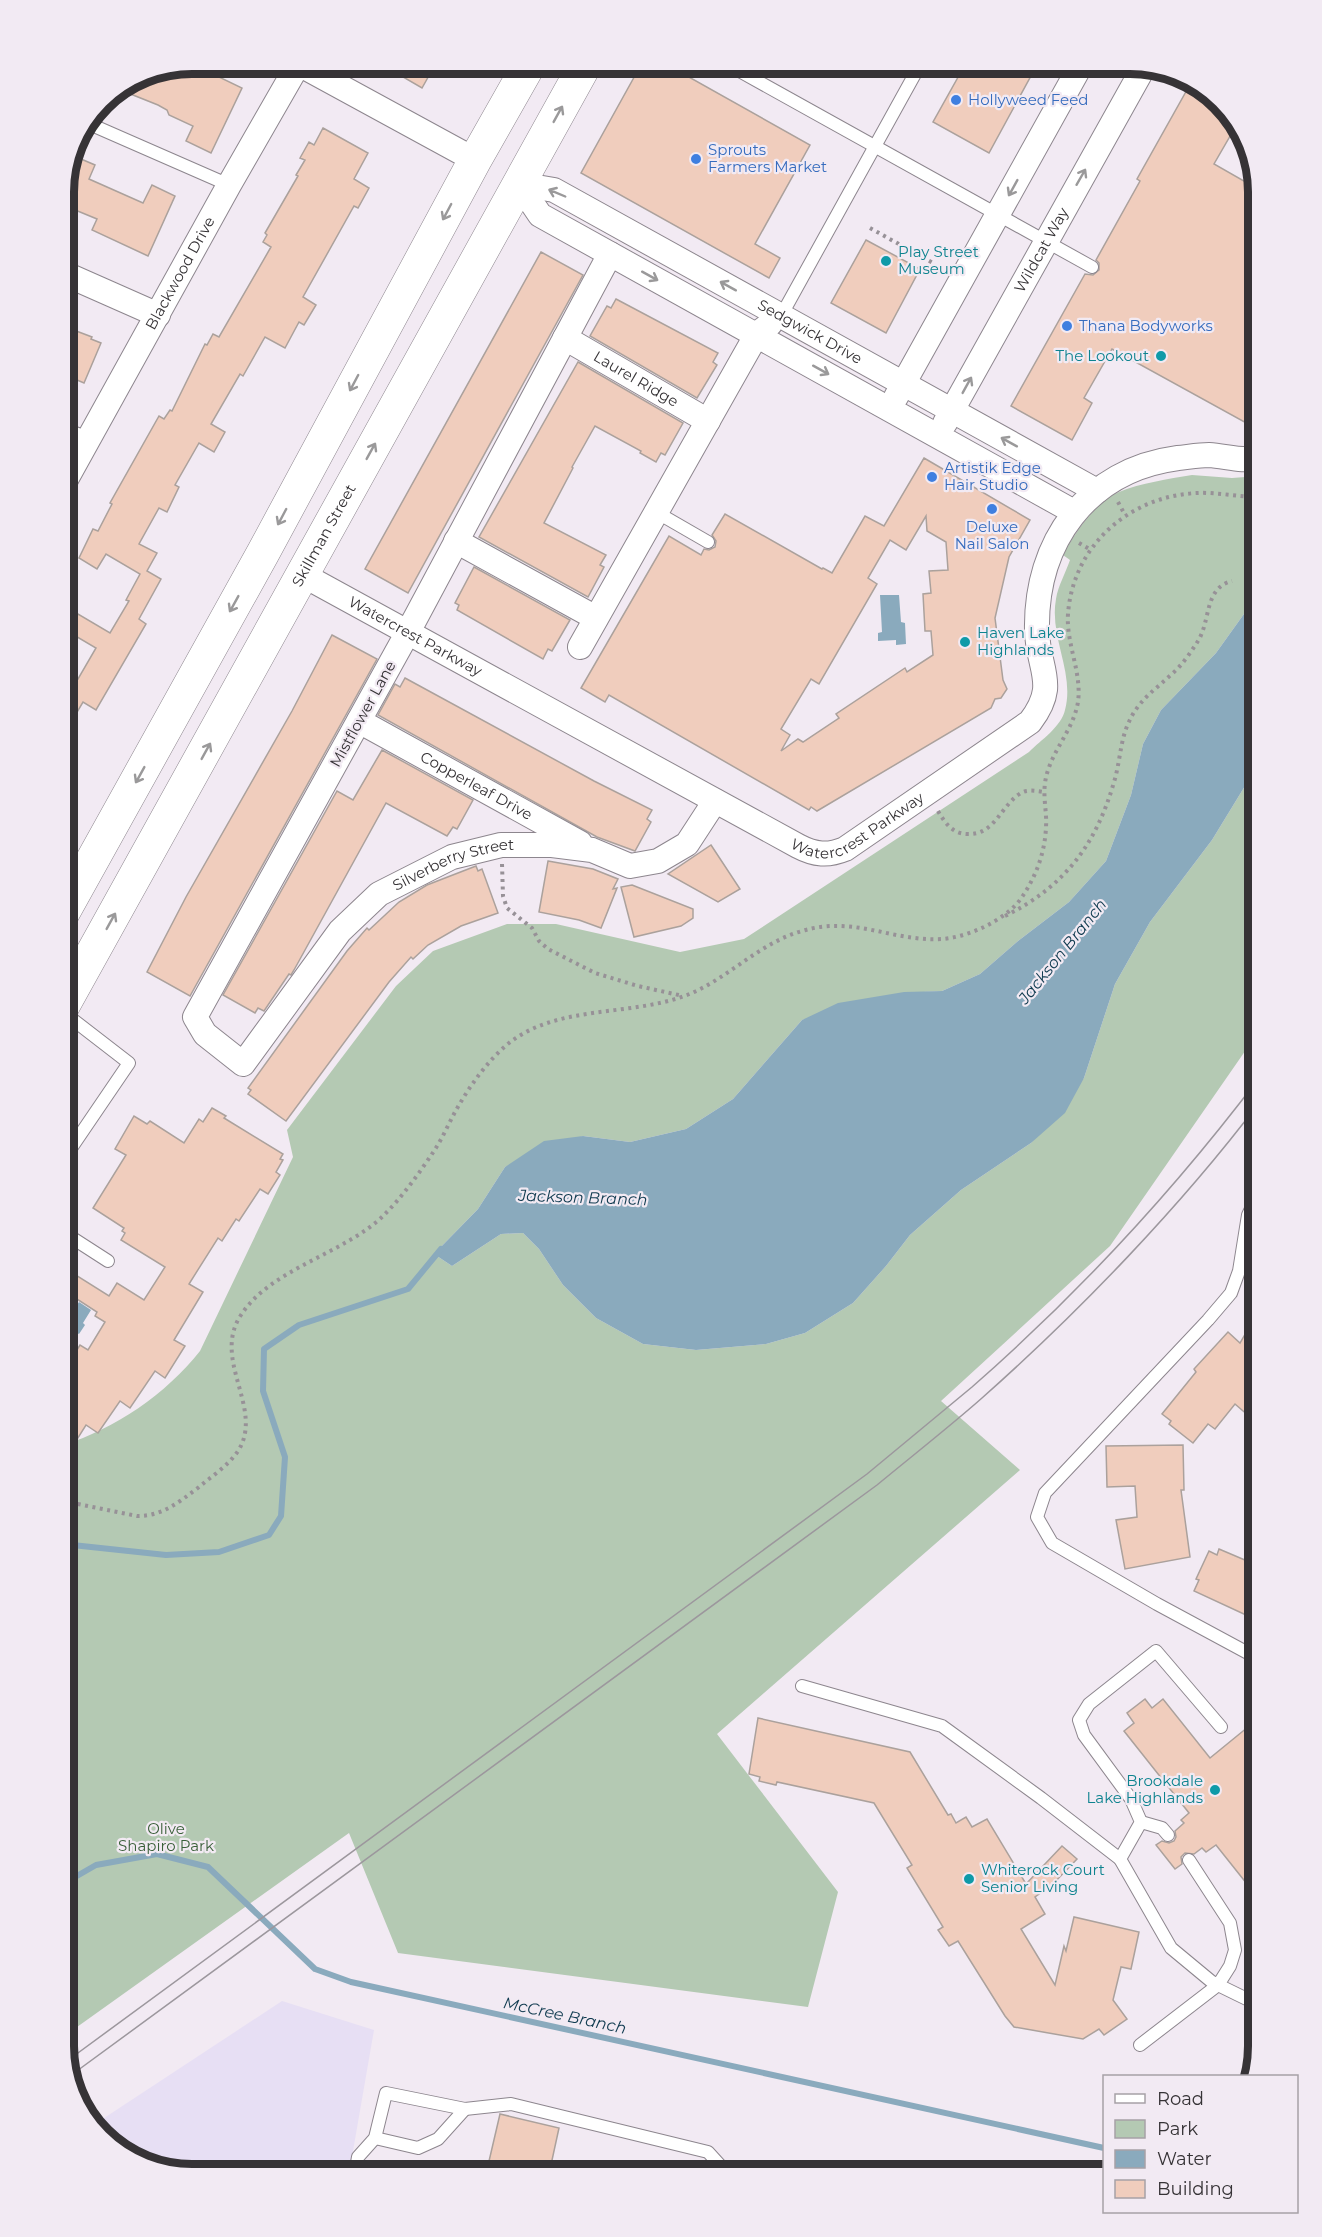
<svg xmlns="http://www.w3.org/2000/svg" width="1322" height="2237" font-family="Montserrat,sans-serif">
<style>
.industrial{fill:#e7dff4}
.green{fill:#b4c9b3}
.water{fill:#8aaabd}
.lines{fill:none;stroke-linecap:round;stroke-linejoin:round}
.stream{stroke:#8aaabd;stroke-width:6}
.building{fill:#f0cdbd;stroke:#aba19c;stroke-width:1.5;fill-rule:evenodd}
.service-casing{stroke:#8d868e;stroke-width:14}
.minor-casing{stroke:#8d868e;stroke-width:26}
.secondary-casing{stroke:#8d868e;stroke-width:34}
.path{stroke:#979197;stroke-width:4;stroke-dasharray:3 4.5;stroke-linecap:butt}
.service{stroke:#fff;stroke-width:12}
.minor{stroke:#fff;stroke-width:24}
.secondary{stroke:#fff;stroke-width:33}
.tram{stroke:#9c979d;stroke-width:1.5}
.oneway{stroke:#9a999a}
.shop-dot{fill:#3f7fe0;stroke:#f2eaf3;stroke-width:2}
.culture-dot{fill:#0f9aa8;stroke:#f2eaf3;stroke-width:2}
.labels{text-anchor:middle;stroke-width:4.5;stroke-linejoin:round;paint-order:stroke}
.shop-label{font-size:15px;fill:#366cbe;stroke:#f2eaf3;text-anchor:start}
.street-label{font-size:15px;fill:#363336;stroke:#f2eaf3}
.culture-label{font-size:15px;fill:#0d838f;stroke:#f2eaf3;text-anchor:start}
.park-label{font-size:15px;fill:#395f39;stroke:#f2eaf3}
.water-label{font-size:16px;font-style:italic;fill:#0f3a4f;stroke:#f2eaf3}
.rim{fill:none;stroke:#363336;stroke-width:8}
</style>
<rect width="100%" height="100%" fill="#f2eaf3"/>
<!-- industrial -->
<polygon class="industrial" points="282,2001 374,2030 349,2174 183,2174 120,2153 95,2124"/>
<!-- green -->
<path class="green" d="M1192,475L1232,478L1259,476V593L1216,653L1161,710L1143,744L1131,795L1106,861L1069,902L1018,941L980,974L942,991L904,993L802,1020L733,1099L686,1129L630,1142L583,1136L505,1167L478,1209L434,1254L452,1266L501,1234L523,1233L539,1249L563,1285L596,1318L643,1344L696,1350L766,1344L805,1333L853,1303L886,1266L910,1235L961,1190L1031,1143L1084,1078L1115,984L1150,922L1212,840L1259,763V1031L1110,1246L941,1401L1020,1470L717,1734L838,1892L808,2007L398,1953L349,1833L63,2037V1445C115,1429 166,1394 200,1351L293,1157L287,1130L396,986L433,951L507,924H556L680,952L744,939L1029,752C1041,740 1061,727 1065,710C1075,673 1049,637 1056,599C1058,586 1066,572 1070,560L1063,555C1074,534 1096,501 1119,492C1141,483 1168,479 1192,475Z"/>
<!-- water -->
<g class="water">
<polygon points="1259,593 1259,763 1212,840 1150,922 1115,984 1084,1078 1065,1113 1031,1143 961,1190 910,1235 886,1266 853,1303 805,1333 766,1344 696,1350 643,1344 596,1318 563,1285 539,1249 523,1233 501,1234 452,1266 434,1254 478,1209 505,1167 544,1141 583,1136 630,1142 686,1129 733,1099 802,1020 838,1003 904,992 942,991 980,974 1018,941 1069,902 1106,861 1131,795 1143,744 1161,710 1216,653"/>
<polygon points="880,595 899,595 901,622 905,623 906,644 896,645 896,640 878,641 878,633 882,632"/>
<polygon points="69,1299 77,1305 79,1302 91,1310 83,1323 85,1325 79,1334 75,1332 72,1337 63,1332 75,1313 64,1306"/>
</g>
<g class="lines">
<!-- stream -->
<g class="stream">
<polyline points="63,1544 166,1555 219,1552 269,1535 281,1516 285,1457 263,1391 264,1349 299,1325 408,1289 441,1249"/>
<polyline points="63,1884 96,1865 157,1854 208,1867 315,1969 351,1982 1104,2148"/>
</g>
</g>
<!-- building -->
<g class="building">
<polygon points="190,63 242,88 211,153 186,141 193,126 169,115 167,110 158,105 118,89 142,73"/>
<polygon points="379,63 436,63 422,88"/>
<polygon points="642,63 664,63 810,145 755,244 780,258 769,278 581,173"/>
<polygon points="966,63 1038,63 989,153 933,122"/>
<polygon points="1192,81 1202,85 1237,124 1214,164 1258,189 1259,191 1259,430 1112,349 1084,398 1092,403 1072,440 1011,406 1085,274 1093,275 1099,270 1099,263 1096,260 1140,181 1137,179"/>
<polygon points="323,128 368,153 354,179 369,188 358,208 354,206 303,297 316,305 304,325 299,322 285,348 265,337 243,376 240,374 211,424 225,432 214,452 199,443 175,485 179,487 167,512 159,508 139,544 157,553 147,571 161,579 139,619 146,624 96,710 83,702 63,736 63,671 78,679 96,648 67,631 78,614 110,633 129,601 126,600 140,574 106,554 97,569 79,558 93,529 98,531 112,504 110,503 159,416 164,419 170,410 172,411 205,344 207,345 213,334 219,337 271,247 263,242 267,235 265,233 298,176 296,175 305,160 300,158 309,142 314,145"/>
<polygon points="74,156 95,165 89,179 143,203 152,185 175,196 148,256 92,230 97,219 63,205 63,183 68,164 70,164"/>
<polygon points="866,240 920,269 886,333 831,303"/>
<polygon points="541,252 583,275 408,593 365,569"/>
<polygon points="616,299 718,353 713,362 717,365 697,398 590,336 607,306 611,308"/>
<polygon points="63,326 92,337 91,339 101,343 84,383 63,374"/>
<polygon points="578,362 683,423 665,455 661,453 656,462 640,453 641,451 595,426 572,467 573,468 544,523 606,555 600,565 604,567 588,597 479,537"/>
<path d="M924,458L1030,520L1009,557L995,618L1003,680L1007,689L1001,698L995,699L991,708L817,811L811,807L809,810L609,695L605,702L581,688L669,536L701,555L704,549L709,550L715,547L716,541L712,535L725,514L822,569L823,568L832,573L865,516L884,526ZM926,516L927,531L946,542L948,570L929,571L931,593L923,594L925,631H931L933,655L907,672L905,668L836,714L839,718L803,742L798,739L781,751L790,735L781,729L811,679L819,684L877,584L868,578L890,540L906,550Z"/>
<polygon points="474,567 570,620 552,651 548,649 543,659 457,610 459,605 455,603"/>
<polygon points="332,635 377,659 190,996 147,972 186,897 292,711"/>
<polygon points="405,678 594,781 652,810 647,819 651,822 635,851 597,837 378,715 395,684 400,687"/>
<polygon points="382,750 473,800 457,829 453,827 447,836 386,803 294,970 291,975 289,974 264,1011 258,1008 255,1013 223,995 337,791 353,800"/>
<polygon points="711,845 740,889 718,902 668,874"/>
<polygon points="548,861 593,869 618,879 613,889 617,888 601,928 579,920 539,912"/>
<polygon points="476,866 478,871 482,869 498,913 461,926 428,945 413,959 411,957 389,982 286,1121 248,1094 251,1090 248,1088 347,951 367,928 369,930 399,902 427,885"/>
<polygon points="632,885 693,909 693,918 681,926 634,937 621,887"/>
<polygon points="212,1108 226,1116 224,1118 283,1154 280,1159 283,1160 276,1172 280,1175 268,1194 260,1189 239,1221 236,1219 222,1241 218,1238 189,1284 203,1292 174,1340 185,1346 165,1378 155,1371 130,1408 120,1401 98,1433 86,1425 76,1441 63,1432 63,1357 70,1361 80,1345 88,1350 105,1322 95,1316 97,1312 63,1290 63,1267 109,1296 117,1283 144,1300 165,1267 121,1240 125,1233 122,1231 124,1228 93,1208 126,1155 115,1149 134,1116 147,1124 150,1121 184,1143 199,1119 203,1122"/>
<polygon points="1259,1310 1259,1408 1250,1417 1235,1404 1215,1429 1208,1424 1193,1443 1169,1424 1171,1421 1162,1414 1196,1372 1194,1369 1228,1332 1240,1343"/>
<polygon points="1183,1445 1184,1490 1181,1490 1190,1557 1125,1569 1116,1520 1137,1517 1135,1486 1107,1487 1106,1446"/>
<polygon points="1219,1549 1259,1566 1259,1621 1194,1591 1199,1580 1196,1579 1209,1551 1217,1555"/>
<polygon points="1145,1699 1152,1708 1163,1699 1210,1758 1259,1718 1259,1899 1216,1845 1206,1852 1202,1848 1194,1854 1185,1853 1181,1857 1182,1864 1175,1869 1156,1845 1162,1841 1169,1843 1174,1841 1176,1837 1175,1831 1184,1823 1181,1820 1189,1813 1124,1731 1134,1723 1127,1713"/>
<polygon points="758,1718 910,1752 948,1815 951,1814 956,1823 966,1817 972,1827 987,1819 1026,1884 1062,1846 1077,1859 1052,1885 1035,1897 1045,1914 1021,1929 1055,1985 1064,1946 1066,1951 1074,1917 1139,1932 1131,1969 1121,1967 1113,2000 1127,2019 1104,2035 1099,2029 1083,2039 1014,2027 1005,2016 958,1941 949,1946 938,1930 943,1927 907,1868 912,1865 874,1803 777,1782 776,1785 759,1781 760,1777 749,1774"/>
<polygon points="500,2114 559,2128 549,2174 486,2174"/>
</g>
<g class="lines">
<defs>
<g id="service">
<polyline points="725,63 1092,267"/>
<polyline points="85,122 229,185"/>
<polyline points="781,316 921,63"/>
<polyline points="63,428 88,438"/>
<polyline points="656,512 708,542"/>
<polyline points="63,1160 129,1063 63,1012"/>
<polyline points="63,1232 108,1261"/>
<polyline points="1259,1659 1157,1604 1052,1543 1037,1517 1045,1493 1208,1320 1231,1293 1239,1271 1248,1215 1259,1192"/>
<polyline points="802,1686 942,1726 1041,1798 1120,1859"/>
<polyline points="1221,1727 1156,1651 1089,1704 1079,1720 1084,1735 1131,1799 1141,1822 1120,1859 1171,1948 1212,1982 1259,2005"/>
<polyline points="1141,1822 1162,1828 1168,1835"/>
<polyline points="1140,2045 1218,1985 1230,1966 1235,1950 1230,1923 1189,1860"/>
<polyline points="375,2138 418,2148 438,2139 465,2109"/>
<polyline points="355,2174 358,2157 375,2138 386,2093 465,2109 511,2104 708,2152 728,2174"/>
</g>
<g id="minor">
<polyline points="297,63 475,160"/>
<path id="s1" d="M519,184L554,190L1097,491"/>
<polyline points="519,184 540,215 1074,512"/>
<path id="s2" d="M610,254L408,632L195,1017L205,1034L243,1064L340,931L379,894L452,857L501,845H552L592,850L630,866L658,861L687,844L715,801"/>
<polyline points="63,273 158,315"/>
<path id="s3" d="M565,338L708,421"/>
<polyline points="896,397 1082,63"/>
<path id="s4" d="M945,423L1145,65"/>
<path id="s5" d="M63,485L229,185L299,63"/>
<polyline points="456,541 596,618"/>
<path id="s6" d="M303,575L798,846C815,855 828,856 845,849L1030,722C1059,684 1038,671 1037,631C1035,542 1087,470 1178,458C1188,457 1199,455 1209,455C1226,456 1242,462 1259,458"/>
<polyline points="580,647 757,334 770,324"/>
<path id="s7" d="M359,721L580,843"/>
</g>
<g id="secondary">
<polyline points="63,913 263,553 475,160 530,63"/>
<path id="s8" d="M63,1006L586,63"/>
</g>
</defs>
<!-- service casing -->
<use href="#service" class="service-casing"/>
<!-- minor casing -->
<use href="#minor" class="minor-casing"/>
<!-- secondary casing -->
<use href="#secondary" class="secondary-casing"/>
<!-- path -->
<g class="path">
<polyline points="870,228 933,263"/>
<polyline points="1118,502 1125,515"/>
<polyline points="1079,543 1091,550"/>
<path d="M938,811C945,823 952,833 966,834C995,836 1000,806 1021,793C1028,789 1036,791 1044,792"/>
<polyline points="502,864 503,896 507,908 532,928 539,941 548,949 595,973 638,986 683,996"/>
<path d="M1005,916C1064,887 1096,845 1114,782C1120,763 1120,742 1128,724C1138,700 1155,690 1173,673C1183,664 1191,652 1198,641C1211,620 1204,588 1232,581"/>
<path d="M63,1501L137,1516C163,1516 179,1502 199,1487C212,1476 228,1466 238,1451C265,1409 211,1360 241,1315C271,1268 347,1253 385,1214C403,1196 420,1172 434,1151C442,1139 448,1125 455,1112C469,1087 487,1061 509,1043C559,1004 630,1017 687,995C728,979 759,943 802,931C854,915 892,942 942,939C956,938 971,933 984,927C1000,919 1015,909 1024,894C1037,874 1045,851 1046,827C1047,813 1043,798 1045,783C1049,753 1073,732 1078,702C1082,672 1066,644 1068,614C1073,545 1130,496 1197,493C1217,492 1239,497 1259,497"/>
</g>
<!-- service -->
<use href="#service" class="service"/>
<!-- minor -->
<use href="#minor" class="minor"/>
<!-- secondary -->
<use href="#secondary" class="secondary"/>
<!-- tram -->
<g class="tram">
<path d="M67,2061L867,1474C902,1445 937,1416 972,1387C1077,1295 1175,1189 1259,1078"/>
<path d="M70,2076L877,1485C912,1456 948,1428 982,1398C1080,1311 1180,1207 1259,1103"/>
</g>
</g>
<!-- one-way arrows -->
<defs><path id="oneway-shaft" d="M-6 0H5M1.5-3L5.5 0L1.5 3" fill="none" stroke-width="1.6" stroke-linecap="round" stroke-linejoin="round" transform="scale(1.5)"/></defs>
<g class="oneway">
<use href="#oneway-shaft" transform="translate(558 114) rotate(-61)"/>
<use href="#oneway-shaft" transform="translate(1081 177) rotate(-60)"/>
<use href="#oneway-shaft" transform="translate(1013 188) rotate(119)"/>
<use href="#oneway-shaft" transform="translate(557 193) rotate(-157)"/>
<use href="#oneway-shaft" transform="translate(447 212) rotate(118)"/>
<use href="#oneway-shaft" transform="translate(650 276) rotate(29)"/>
<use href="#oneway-shaft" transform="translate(728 286) rotate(-151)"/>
<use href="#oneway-shaft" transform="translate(821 370) rotate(29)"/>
<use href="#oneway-shaft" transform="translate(354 383) rotate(118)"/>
<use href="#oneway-shaft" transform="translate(967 385) rotate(-61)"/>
<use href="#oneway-shaft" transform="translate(1009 442) rotate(-151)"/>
<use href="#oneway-shaft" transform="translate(371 451) rotate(-61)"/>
<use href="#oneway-shaft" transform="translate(282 517) rotate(118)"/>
<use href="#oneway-shaft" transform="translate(234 604) rotate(119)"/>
<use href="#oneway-shaft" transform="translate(206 751) rotate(-61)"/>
<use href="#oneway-shaft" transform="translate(140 775) rotate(119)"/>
<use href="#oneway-shaft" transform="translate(111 921) rotate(-61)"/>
</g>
<!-- markers -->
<g class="shop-dot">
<circle cx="956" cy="100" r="6"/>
<circle cx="696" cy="159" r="6"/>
<circle cx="1067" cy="326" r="6"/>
<circle cx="932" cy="477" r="6"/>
<circle cx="992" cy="509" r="6"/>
</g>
<g class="culture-dot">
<circle cx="886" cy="261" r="6"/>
<circle cx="1161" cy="356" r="6"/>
<circle cx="965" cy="642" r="6"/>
<circle cx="1215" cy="1790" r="6"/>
<circle cx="969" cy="1879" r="6"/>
</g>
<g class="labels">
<!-- shop labels -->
<g class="shop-label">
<text x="968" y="105">Hollyweed Feed</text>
<text x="708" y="155">Sprouts<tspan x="708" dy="17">Farmers Market</tspan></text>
<text x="1079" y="331">Thana Bodyworks</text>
<text x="944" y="473">Artistik Edge<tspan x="944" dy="17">Hair Studio</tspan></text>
<text x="992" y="532" text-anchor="middle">Deluxe<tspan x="992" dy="17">Nail Salon</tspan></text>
</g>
<!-- street labels -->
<g class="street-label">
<text dy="5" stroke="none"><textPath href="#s4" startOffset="198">Wildcat Way</textPath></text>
<text dy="5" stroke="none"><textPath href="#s5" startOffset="242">Blackwood Drive</textPath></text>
<text dy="5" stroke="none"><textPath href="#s1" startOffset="328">Sedgwick Drive</textPath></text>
<text dy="5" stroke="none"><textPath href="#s3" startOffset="82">Laurel Ridge</textPath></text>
<text dy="5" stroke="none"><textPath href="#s8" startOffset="538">Skillman Street</textPath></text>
<text dy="5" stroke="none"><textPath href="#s6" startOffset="128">Watercrest Parkway</textPath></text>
<text transform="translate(363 714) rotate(-61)" y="5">Mistflower Lane</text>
<text dy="5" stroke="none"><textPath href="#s7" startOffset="134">Copperleaf Drive</textPath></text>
<text dy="5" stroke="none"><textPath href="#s6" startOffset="632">Watercrest Parkway</textPath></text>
<text dy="5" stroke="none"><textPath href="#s2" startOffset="1236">Silverberry Street</textPath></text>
</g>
<!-- culture labels -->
<g class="culture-label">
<text x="898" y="257">Play Street<tspan x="898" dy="17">Museum</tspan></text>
<text x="1149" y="361" text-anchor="end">The Lookout</text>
<text x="977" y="638">Haven Lake<tspan x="977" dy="17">Highlands</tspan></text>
<text x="1203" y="1786" text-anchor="end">Brookdale<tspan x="1203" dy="17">Lake Highlands</tspan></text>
<text x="981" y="1875">Whiterock Court<tspan x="981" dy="17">Senior Living</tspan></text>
</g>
<!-- park labels -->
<g class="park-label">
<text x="166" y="1834">Olive<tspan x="166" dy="17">Shapiro Park</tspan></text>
</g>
<!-- water labels -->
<g class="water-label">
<text transform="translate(1062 951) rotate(-51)" y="6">Jackson Branch</text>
<text transform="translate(583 1197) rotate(2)" y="6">Jackson Branch</text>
<text transform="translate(565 2015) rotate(12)" y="6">McCree Branch</text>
</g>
</g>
<!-- crop -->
<path d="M0 0H1322V2237H0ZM192 74H1130A118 118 0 0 1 1248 192V2046A118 118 0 0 1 1130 2164H192A118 118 0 0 1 74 2046V192A118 118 0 0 1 192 74Z" fill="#f2eaf3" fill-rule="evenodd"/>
<path class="rim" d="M192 74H1130A118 118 0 0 1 1248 192V2046A118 118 0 0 1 1130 2164H192A118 118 0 0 1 74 2046V192A118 118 0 0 1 192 74Z"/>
<!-- legend -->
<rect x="1103" y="2075" width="195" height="138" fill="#f2eaf3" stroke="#a7a1a7" stroke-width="1.5"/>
<rect x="1115" y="2094" width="30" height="9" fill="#ffffff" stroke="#a7a1a7" stroke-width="1.5"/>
<text x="1157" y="2105" font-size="18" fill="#363336">Road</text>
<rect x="1115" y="2120" width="30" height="18" fill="#b4c9b3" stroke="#a7a1a7" stroke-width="1.5"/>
<text x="1157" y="2135" font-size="18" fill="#363336">Park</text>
<rect x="1115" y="2150" width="30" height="18" fill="#8aaabd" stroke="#a7a1a7" stroke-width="1.5"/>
<text x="1157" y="2165" font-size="18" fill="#363336">Water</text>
<rect x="1115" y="2180" width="30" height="18" fill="#f0cdbd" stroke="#a7a1a7" stroke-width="1.5"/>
<text x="1157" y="2195" font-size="18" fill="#363336">Building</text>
</svg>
